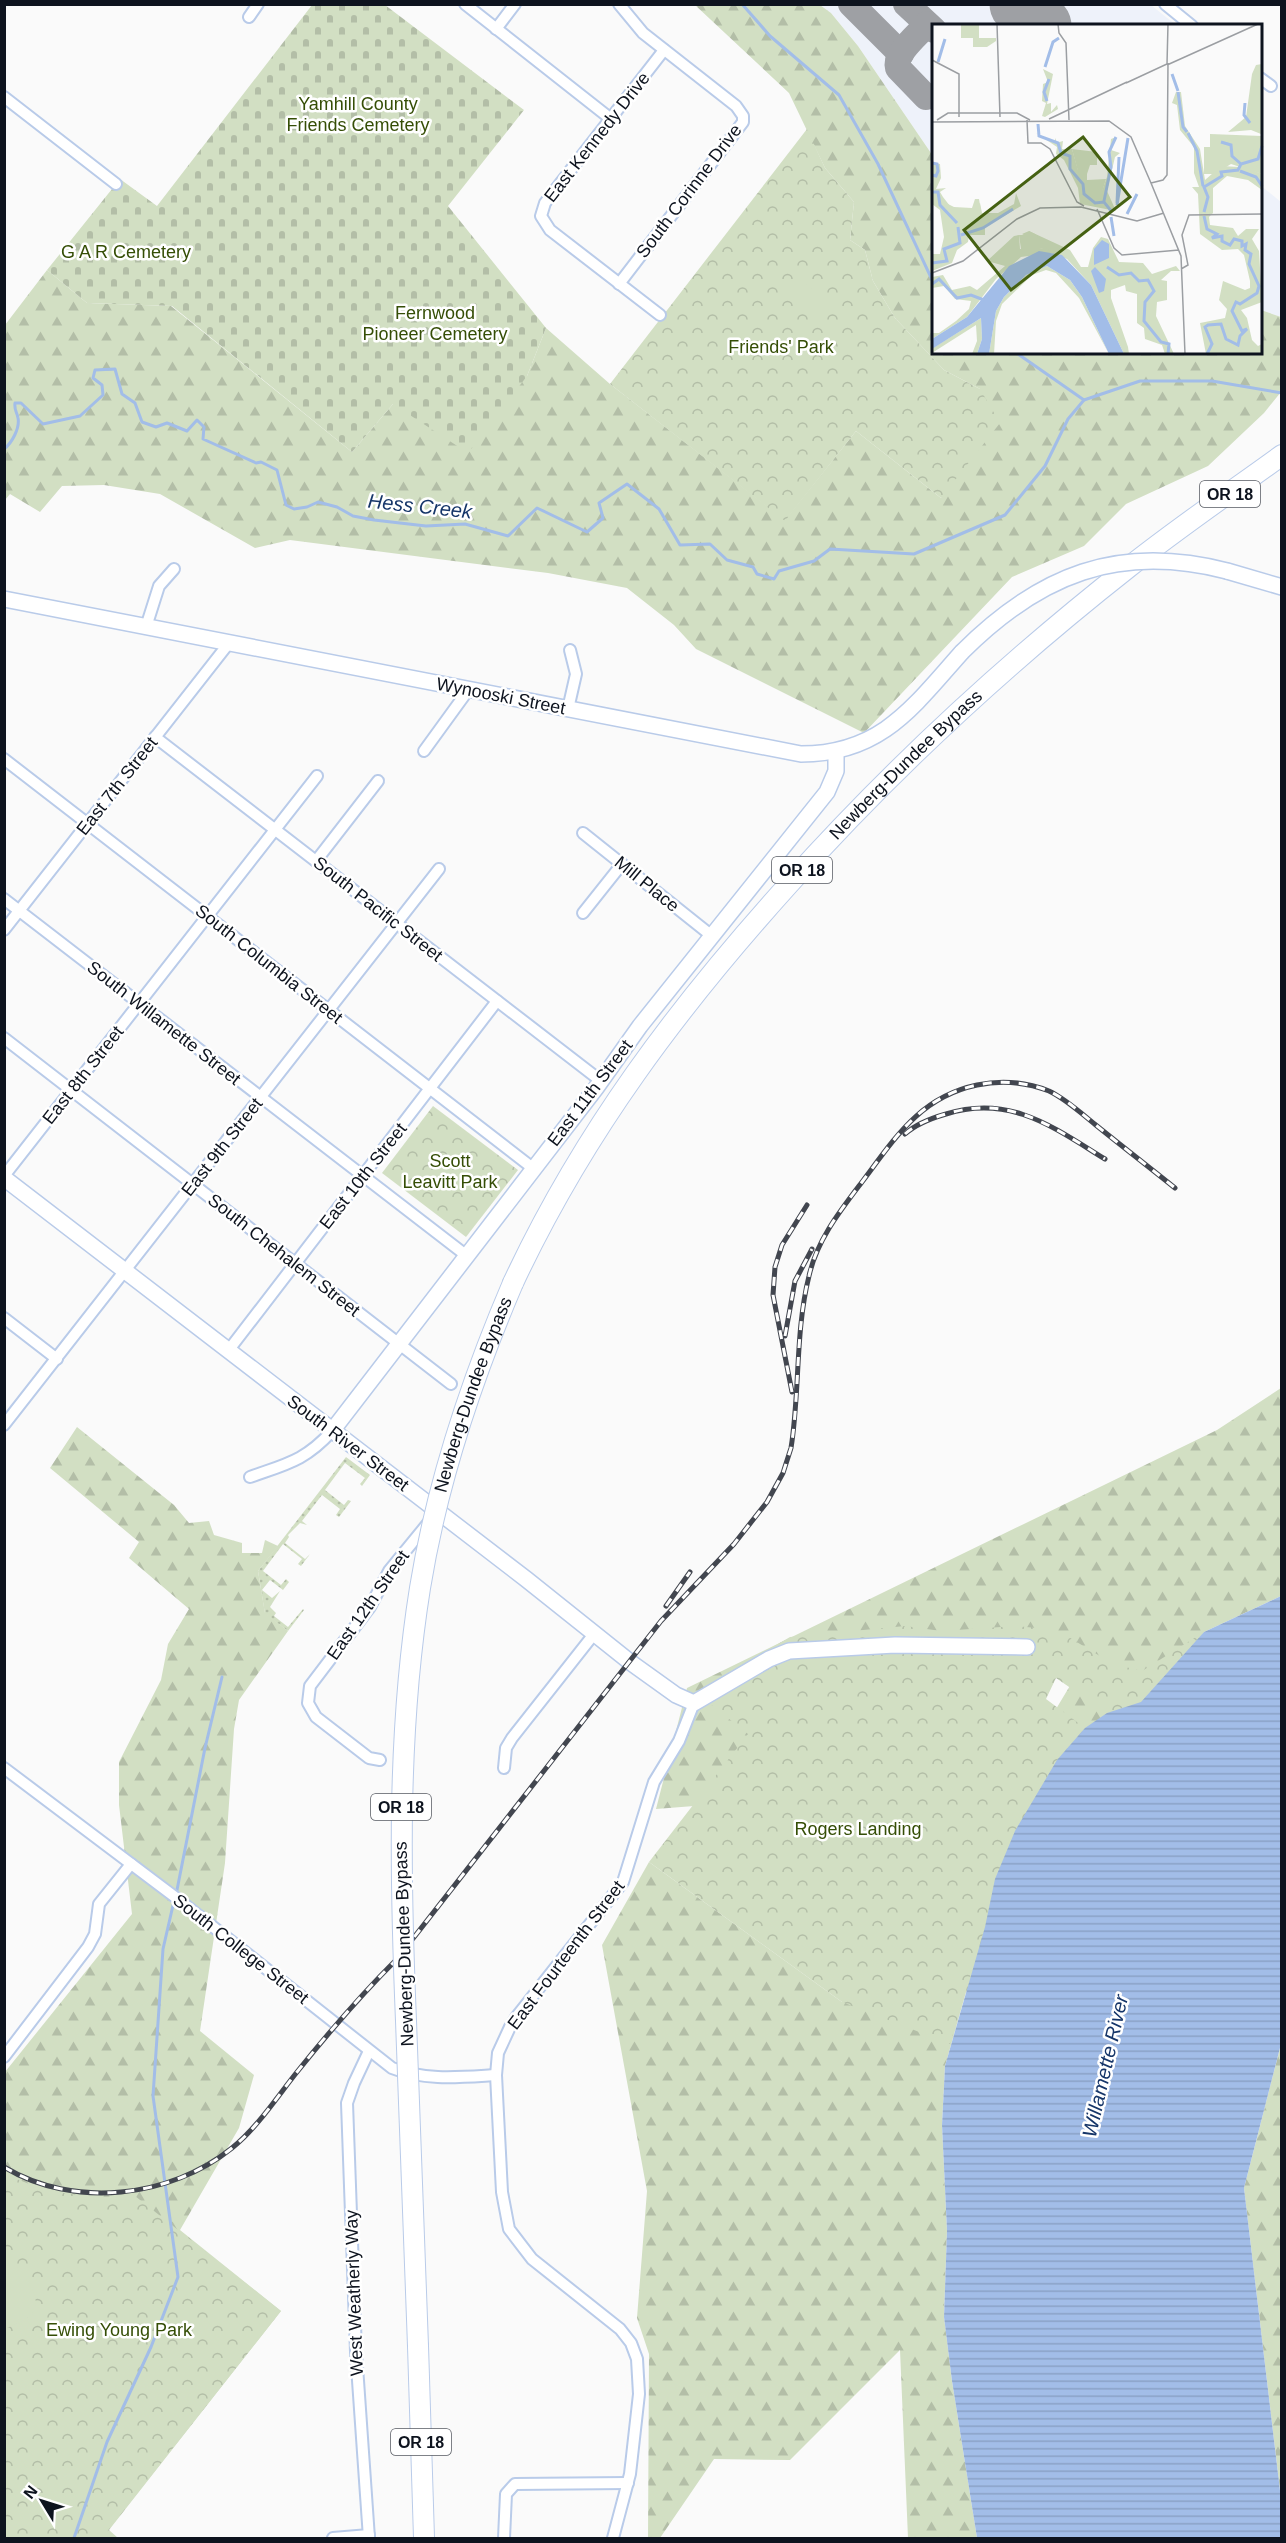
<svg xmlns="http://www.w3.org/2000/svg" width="1286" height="2543" font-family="Arial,sans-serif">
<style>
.built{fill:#eef2fa}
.grass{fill:url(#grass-dots)}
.forest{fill:url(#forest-firs)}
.cemetery{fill:url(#cemetery-stones)}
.park{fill:url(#park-crowns)}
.pitch{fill:#d2dfc3}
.water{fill:url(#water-rules)}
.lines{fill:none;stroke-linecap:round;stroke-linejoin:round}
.stream{stroke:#a2bde8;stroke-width:3}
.taxiway{stroke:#9ea0a4;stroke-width:26}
.runway{stroke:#9ea0a4;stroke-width:63}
.street-casing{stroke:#b9cbe9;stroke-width:14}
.secondary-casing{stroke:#b9cbe9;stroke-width:18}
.highway-casing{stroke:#b9cbe9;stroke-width:22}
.street{stroke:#fff;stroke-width:10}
.secondary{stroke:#fff;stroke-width:15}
.highway{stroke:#fff;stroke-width:20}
.rail-casing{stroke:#42464f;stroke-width:5}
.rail{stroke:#fff;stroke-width:3;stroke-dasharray:9;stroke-linecap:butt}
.secondary-bridge-casing{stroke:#b9cbe9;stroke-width:18;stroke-linecap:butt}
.highway-bridge-casing{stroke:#b9cbe9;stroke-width:22;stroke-linecap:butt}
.secondary-bridge{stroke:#fff;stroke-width:15}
.highway-bridge{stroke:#fff;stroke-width:20}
.labels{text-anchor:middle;stroke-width:5;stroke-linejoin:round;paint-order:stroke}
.shield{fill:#fff;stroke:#565a62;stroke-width:1.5}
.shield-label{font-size:16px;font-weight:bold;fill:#0d131e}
.park-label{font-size:18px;fill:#354e06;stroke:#fff}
.street-label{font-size:18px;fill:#0d131e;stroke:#fff}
.water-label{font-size:20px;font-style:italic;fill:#163669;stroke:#fff}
.inset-river{fill:none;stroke:#a2bde8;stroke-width:3}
.inset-road{fill:none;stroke:#9b9ea2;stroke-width:1.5}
.view{fill:#456112;fill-opacity:0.15;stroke:#456112;stroke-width:3}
.inset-edge{fill:none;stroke:#0d131e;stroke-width:3}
</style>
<defs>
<pattern id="grass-dots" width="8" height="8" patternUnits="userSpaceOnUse" patternTransform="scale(1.5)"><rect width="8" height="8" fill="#d2dfc3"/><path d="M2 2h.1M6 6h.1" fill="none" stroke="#b3bea7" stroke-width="1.8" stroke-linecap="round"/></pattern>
<pattern id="forest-firs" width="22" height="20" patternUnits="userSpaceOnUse" patternTransform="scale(1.5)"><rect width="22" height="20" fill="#d2dfc3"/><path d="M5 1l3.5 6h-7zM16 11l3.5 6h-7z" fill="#b3bea7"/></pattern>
<pattern id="cemetery-stones" width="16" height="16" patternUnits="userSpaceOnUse" patternTransform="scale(1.5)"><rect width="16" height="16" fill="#d2dfc3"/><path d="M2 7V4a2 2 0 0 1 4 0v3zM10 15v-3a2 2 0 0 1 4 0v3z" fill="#b3bea7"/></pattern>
<pattern id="park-crowns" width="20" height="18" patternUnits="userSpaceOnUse" patternTransform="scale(1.5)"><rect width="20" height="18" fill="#d2dfc3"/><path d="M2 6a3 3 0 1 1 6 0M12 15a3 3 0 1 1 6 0" fill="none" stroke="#b3bea7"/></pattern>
<pattern id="water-rules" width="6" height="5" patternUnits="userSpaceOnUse" patternTransform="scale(1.5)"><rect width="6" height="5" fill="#a2bde8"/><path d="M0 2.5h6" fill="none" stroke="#8aa2c7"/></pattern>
</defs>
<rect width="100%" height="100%" fill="#fafafa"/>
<!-- built -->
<g class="built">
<polygon points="820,5 1151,5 1176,25 934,26 933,156 858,46 831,13"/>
<polygon points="1260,185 1281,202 1281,317 1261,310"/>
</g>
<!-- grass -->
<polygon class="grass" points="346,1457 370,1475 362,1486 360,1484 365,1478 345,1463 325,1490 344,1505 348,1500 351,1501 339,1517 336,1515 340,1509 322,1495 302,1521 307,1525 300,1523 288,1535 289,1537 285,1543 305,1559 310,1554 301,1566 298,1564 302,1559 283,1544 263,1571 281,1585 286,1579 289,1582 283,1590 270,1580 262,1590 272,1598 280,1591 270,1607 276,1613 274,1616 288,1627 303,1609 304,1610 288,1631 265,1614 258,1571"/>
<!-- forest -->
<g class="forest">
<polygon points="695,5 820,5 831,13 858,46 933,156 934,352 1260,352 1261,310 1281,317 1281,392 1264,413 1208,466 1126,504 1084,546 1012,577 864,733 696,649 674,625 627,588 548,573 290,540 255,548 160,494 104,485 62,486 40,512 10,494 5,500 5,325 47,270 87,303 171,306 352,452 393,404 527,376 546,328 610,384 785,520 856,431 941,498 980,389 944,370 895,318 873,281 865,250 850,240 854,202 825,168 789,93"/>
<polygon points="1281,1388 1281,1596 1204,1632 966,1992 945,2066 942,2125 947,2231 944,2317 952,2381 977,2538 908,2538 900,2350 790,2460 714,2459 660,2538 648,2538 649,2354 637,2318 647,2191 602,1945 649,1862 842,2002 993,1814 1077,1674 1046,1638 769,1800 656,1809 687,1688 1217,1430"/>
<polygon points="77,1427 174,1505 189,1523 209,1521 214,1535 242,1543 242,1553 262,1553 265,1540 278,1546 258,1571 265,1613 288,1631 239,1700 234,1729 225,1863 200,2031 254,2075 239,2128 180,2230 281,2311 109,2530 118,2538 5,2538 5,2072 132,1914 119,1805 119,1762 161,1680 168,1644 189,1609 129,1558 139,1542 50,1468"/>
<polygon points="1281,2044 1281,2499 1244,2188"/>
</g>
<!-- cemetery -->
<polygon class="cemetery" points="312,5 385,5 524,110 448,206 546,328 527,376 468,453 393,404 352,452 172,306 87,303 47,270 120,179 157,206"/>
<!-- park -->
<g class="park">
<polygon points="807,129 825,168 854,202 850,240 865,250 873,281 895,318 944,370 980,389 1000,423 941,498 856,431 785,521 610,384"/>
<polygon points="433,1106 518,1170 466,1237 382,1173"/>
<polygon points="905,1626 941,1631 1016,1626 1057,1630 1113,1664 1142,1671 1204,1632 1141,1702 1107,1713 1056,1678 1046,1699 1085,1728 1057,1760 995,1879 985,1927 950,2044 842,2002 649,1862 748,1734 709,1703 701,1689 790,1637"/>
<polygon points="4,2174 47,2191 95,2197 135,2196 281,2311 102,2538 5,2538"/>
</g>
<!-- pitch -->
<g class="pitch">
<polygon points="801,280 832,305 819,322 787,297"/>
<path d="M5,2251C16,2265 49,2298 30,2316C24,2322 12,2325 5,2329Z"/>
</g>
<!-- water -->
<polygon class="water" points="1281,1596 1281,2044 1244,2188 1281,2499 1281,2538 977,2538 952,2381 944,2317 947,2231 942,2125 945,2066 985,1927 995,1879 1015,1831 1057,1760 1085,1728 1107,1713 1141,1702 1204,1632"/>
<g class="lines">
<!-- stream -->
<g class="stream">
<polyline points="742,4 770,36 839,95 878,164 934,284"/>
<polyline points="1015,352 1084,400"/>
<path d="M4,449C12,443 20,428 18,418C17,412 14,410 15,403H21L43,424L80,416L103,395L102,385L93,378L95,370L115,369L122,394L135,403L142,422L156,427L167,423L187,431L197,420L204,427L203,439L256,463L261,462L277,470L286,505L294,509L307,507L318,502L337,507L353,516L374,520L426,526L465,524L508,536L537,508L587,532L603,518L599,503L627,484L659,509L680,545L710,544L727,560L753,567L757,574L774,579L779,571L814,561L830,549L914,554L1005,515L1045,466L1068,419L1084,400L1140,381H1212L1282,393"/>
<polyline points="176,1895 205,1748 222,1677"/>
<polyline points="74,2538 107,2442 151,2347 178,2277 153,2096 163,1949 174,1901"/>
</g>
<!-- taxiway -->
<g class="taxiway">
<polyline points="851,4 901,54"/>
<polyline points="906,4 934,30"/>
<path d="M926,97L898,68C894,53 918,35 927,24"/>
</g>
<!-- runway -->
<polyline class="runway" points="1021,4 1040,26"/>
<defs>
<g id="street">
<polyline points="465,4 611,119"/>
<polyline points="619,4 643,33 736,106 743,116 743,122 619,284"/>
<polyline points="1165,4 1192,26"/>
<polyline points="249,17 258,4"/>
<polyline points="496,29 515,4"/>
<polyline points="1260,78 1271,86"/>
<polyline points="4,97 116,184"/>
<polyline points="660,315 550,230 541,216 545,203 664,50"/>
<polyline points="146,627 159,586 174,569"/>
<polyline points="568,709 576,674 570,650"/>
<polyline points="155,737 601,1081"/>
<polyline points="424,751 469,689"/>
<polyline points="4,759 534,1169"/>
<polyline points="583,833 712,936"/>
<polyline points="316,861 378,781"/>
<polyline points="4,899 467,1256"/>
<polyline points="583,913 622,864"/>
<polyline points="4,930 229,643"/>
<polyline points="4,1038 451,1384"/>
<polyline points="4,1176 317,776"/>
<polyline points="4,1318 57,1359"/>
<polyline points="228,1351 497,1001"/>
<polyline points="4,1425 439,869"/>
<path d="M250,1477C286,1464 305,1461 332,1431"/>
<polyline points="380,1760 369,1758 316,1717 308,1703 310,1686 370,1607 389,1571 429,1522"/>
<path d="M4,1768L179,1900L392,2068C425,2081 461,2077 496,2075"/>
<polyline points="504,1768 506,1748 512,1738 594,1634"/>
<polyline points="369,2051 354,2083 347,2103 356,2352 369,2538"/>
<polyline points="4,2057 88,1947 95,1934 99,1904 131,1864"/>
<polyline points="333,2538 369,2535"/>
<polyline points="504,2538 506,2494 515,2484 628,2483"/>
<polyline points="613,2538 630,2474 639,2394 637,2359 631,2343 620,2329 532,2259 509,2229 502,2192 496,2075 498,2053 510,2027 517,2016 623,1882 654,1782 679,1741 694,1703"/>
</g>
<g id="secondary">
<polyline points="1227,571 1282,587"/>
<path d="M4,599L801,754C881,754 913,707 962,652"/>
<polyline points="4,1178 526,1579 630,1662 676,1695 694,1703 769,1659 789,1651 895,1645 1027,1647"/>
<polyline points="332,1431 596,1088 640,1026 827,792 836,771 836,752"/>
</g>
<g id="highway">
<path id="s1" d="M513,1283C583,1133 678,1007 789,884C892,769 1007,663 1129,567C1178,528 1231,492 1282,455"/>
<polyline points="418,2346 424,2538"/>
</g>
</defs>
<!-- street casing -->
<use href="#street" class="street-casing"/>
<!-- secondary casing -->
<use href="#secondary" class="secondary-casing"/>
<!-- highway casing -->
<use href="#highway" class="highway-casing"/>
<!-- street -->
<use href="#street" class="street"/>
<!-- secondary -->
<use href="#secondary" class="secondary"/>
<!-- highway -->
<use href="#highway" class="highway"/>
<defs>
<g id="rail">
<path d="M905,1134C916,1124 932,1118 946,1114C1010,1094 1053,1127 1105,1159"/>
<polyline points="785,1336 795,1281 812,1249"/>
<polyline points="792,1392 773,1295 775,1267 782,1245 807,1205"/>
<polyline points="666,1606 690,1572"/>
<path d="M4,2167C74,2209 170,2198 232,2148C257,2128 277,2097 297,2072C329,2032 360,1996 397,1959L661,1621L734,1544L767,1502L783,1473L791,1448C800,1392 795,1332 809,1276C817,1240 840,1211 862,1182C895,1138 920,1097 977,1085C1001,1080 1026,1082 1049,1091C1066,1099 1082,1114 1097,1126C1123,1147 1149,1167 1175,1188"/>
</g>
</defs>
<!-- rail casing -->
<use href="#rail" class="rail-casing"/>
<!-- rail -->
<use href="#rail" class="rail"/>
<defs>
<path id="secondary-bridge" d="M962,652C1039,575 1118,543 1227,571"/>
<g id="highway-bridge">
<path id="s2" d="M418,2346C414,2238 410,2129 406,2021C400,1876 397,1732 420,1588C437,1483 471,1381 513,1283"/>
</g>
</defs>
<!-- secondary-bridge casing -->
<use href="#secondary-bridge" class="secondary-bridge-casing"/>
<!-- highway-bridge casing -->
<use href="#highway-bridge" class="highway-bridge-casing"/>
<!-- secondary-bridge -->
<use href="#secondary-bridge" class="secondary-bridge"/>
<!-- highway-bridge -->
<use href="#highway-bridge" class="highway-bridge"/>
</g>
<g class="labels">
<!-- shield labels -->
<g class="shield">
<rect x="1200" y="481" width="60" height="26" rx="4.5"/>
<rect x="772" y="857" width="60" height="26" rx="4.5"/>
<rect x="371" y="1794" width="60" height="26" rx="4.5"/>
<rect x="391" y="2429" width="60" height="26" rx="4.5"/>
</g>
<g class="shield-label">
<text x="1230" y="500">OR 18</text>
<text x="802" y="876">OR 18</text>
<text x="401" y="1813">OR 18</text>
<text x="421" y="2448">OR 18</text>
</g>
<!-- park labels -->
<g class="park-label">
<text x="358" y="110">Yamhill County<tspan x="358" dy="21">Friends Cemetery</tspan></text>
<text x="126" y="258">G A R Cemetery</text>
<text x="435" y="319">Fernwood<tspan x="435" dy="21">Pioneer Cemetery</tspan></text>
<text x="781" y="353">Friends' Park</text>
<text x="450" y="1167">Scott<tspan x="450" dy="21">Leavitt Park</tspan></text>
<text x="858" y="1835">Rogers Landing</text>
<text x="119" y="2336">Ewing Young Park</text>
</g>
<!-- street labels -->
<g class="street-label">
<text transform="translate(597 137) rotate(-52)" y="6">East Kennedy Drive</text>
<text transform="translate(689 191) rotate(-53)" y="6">South Corinne Drive</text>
<text transform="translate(501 696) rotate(11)" y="6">Wynooski Street</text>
<text dy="6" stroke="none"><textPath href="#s1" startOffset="654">Newberg-Dundee Bypass</textPath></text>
<text transform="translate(117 786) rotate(-52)" y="6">East 7th Street</text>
<text transform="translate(647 884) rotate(39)" y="6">Mill Place</text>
<text transform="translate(378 909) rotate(38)" y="6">South Pacific Street</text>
<text transform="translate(269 964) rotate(38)" y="6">South Columbia Street</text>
<text transform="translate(164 1023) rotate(38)" y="6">South Willamette Street</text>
<text transform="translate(83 1075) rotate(-52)" y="6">East 8th Street</text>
<text transform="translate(590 1093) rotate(-53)" y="6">East 11th Street</text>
<text transform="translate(222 1147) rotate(-52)" y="6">East 9th Street</text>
<text transform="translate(363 1176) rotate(-52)" y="6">East 10th Street</text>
<text transform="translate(284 1255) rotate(38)" y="6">South Chehalem Street</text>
<text dy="6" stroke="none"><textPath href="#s2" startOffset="960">Newberg-Dundee Bypass</textPath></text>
<text transform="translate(348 1443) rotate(37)" y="6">South River Street</text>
<text transform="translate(368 1605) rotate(-55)" y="6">East 12th Street</text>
<text transform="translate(404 1944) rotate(-92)" y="6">Newberg-Dundee Bypass</text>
<text transform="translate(241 1949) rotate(38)" y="6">South College Street</text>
<text transform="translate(566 1955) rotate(-53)" y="6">East Fourteenth Street</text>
<text transform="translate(354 2293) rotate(-92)" y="6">West Weatherly Way</text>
</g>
<!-- water labels -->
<g class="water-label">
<text transform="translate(420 506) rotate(6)" y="7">Hess Creek</text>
<text transform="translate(1105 2066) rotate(-77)" y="7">Willamette River</text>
</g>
</g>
<!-- overview -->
<g transform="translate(932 24)">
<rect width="330" height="330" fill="#fafafa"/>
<path d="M330,40L329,110L319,106L296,108L314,93L320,50L324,41ZM278,110L330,112V150L299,140L283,150H272V123H278Z" fill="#d2dfc3"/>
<path d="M111,45L121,50L115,80L119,79V88L125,81L126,85L113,93L110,92L114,79L110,77L111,60L116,58ZM244,68H249L253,102L268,125L273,156L289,142L308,143L306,137L298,135V123L295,119L298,116L308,134L317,131L325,134L321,125L327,129L328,124L323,122L322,119L330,123L328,140L320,145L311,142L330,150V166L316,156L295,152L281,164V189L277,193L278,201L301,204L306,212L314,205H327L320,215L327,227L330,278L309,286L315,294L320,316L326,322L330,320V330H274L268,299L293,294L295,285L287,276L291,257L313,266L318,264V257L312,231L306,225L290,226L268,210L266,170L260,163H267L262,149V123L248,106L245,81L240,79ZM104,109L122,118L124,114V119L131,117L130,125H140L146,146L155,150V168L162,169V175H167L175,153L179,115L184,113L179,126L188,129L183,133L175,167L184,187L148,180L146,164L132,136L124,130L125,123ZM0,139L8,140L9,154L4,165L14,164L8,168L11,173L28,195L48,179L50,189H66L82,180L84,169L89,182L53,203V211H37L36,218L25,226L20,239L0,247V230H8L12,213L8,186L0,180ZM97,207L138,226L149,243H156L161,224L169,213L176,215L187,238L211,239L220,250L244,242L248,247H239L229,256L235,257V276L225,278L224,292L242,330H233L230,321L213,315L212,304L205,299V270L194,267L193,261L179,266V274L196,323L197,330H192L159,261L135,235L119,229L89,233L64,255L35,293L0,315V309H7L24,297L37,285L39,277L23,275L12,262L0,264V253L11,251L20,266L38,262L45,266L73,242L55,237L82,212L87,211L88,225L113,224L90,210ZM115,242L138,256L150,273L177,330L147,274L124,249L114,246L100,251L70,280L64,297L62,330H57L64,287L72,273L94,251ZM49,294L50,315L45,330H40L45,317L44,301L0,329L1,324Z" fill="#d2dfc3"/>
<path d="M140,125L165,128V141H158L155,150L147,151Z" fill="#d2dfc3"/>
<path d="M29,0H47V14H64V17L55,23H41V14H29ZM174,155L168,175H162V169H155V156ZM2,173L22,183L40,184L43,175H47L53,211L17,210L16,188ZM97,207L103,210L119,229L110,224L90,232L87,211H97Z" fill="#d2dfc3"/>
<path d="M170,216L177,220V234L162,241V225ZM107,227L130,231L159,261L192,330H177L150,273L138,256L115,242L94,251L72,273L64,287L57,330H45L50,315L49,294L0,325V315L35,293L77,242ZM163,243L174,255L172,267L167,269L159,247Z" fill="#a2bde8"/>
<path class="inset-river" d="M6,38L13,15M113,43L121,18L127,14M240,50L246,67M246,68L251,103L255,108M115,77L112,68L117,55M313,79L312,91L318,99M106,100L107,112L126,119L129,129L138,132V145L151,160L152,170L163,179L172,178L180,188M256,109L265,127L271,162M289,118L299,121L300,132L309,140M0,139L5,140L6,147L4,152L0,151M308,147L324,153L330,162M0,168H6L8,181L25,199M172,177L179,143L177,128L184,113M185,179L187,133M185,181L196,114M272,188L276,173L272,163L290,152L289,148L306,146L309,140L326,135L330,122M195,190L205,170M272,192L275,205L285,210L280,214L290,212V217L298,221L302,215L310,217V222L314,220L313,226L319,230L317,240L327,262L325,269L308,280L304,278L300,287L310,307L315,305L308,312L306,321L294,315L289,300L276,301L273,303L280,320L275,330M179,193L182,212M29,211L51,204L81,185M0,239L15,237L12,225L28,219L26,203M175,243L187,251L199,249L207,257L216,256L222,267L213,278L212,297L229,318L237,320L236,330M0,260L7,255L25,274L39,271L52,276"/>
<path class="inset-road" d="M65,0L68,93M126,0L127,9L134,19L137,96M0,36L27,50V93M236,39L235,151L231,156L219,159L249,232L253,330M235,41L326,0M194,59L235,40L236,0M117,95L195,58M5,96L16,89H85L98,96M95,96L96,119H109L118,125L145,178L152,182M0,98L177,97L199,113L219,159M165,185L182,224L190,231L247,226M249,245L256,241L250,211L257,191L330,190M0,249L31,237L85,195L108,184L149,183L205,197L232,189"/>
<path class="view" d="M151,113L198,173L79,266L32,206Z"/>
<rect width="330" height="330" class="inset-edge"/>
</g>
<!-- border -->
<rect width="1286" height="2543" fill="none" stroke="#0d131e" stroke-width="12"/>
<!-- north arrow -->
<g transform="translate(42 2501) rotate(308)" stroke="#ffffff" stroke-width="4.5" paint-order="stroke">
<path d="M0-4.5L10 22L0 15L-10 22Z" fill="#0d131e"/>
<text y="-9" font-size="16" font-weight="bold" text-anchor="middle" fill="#0d131e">N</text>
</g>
</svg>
